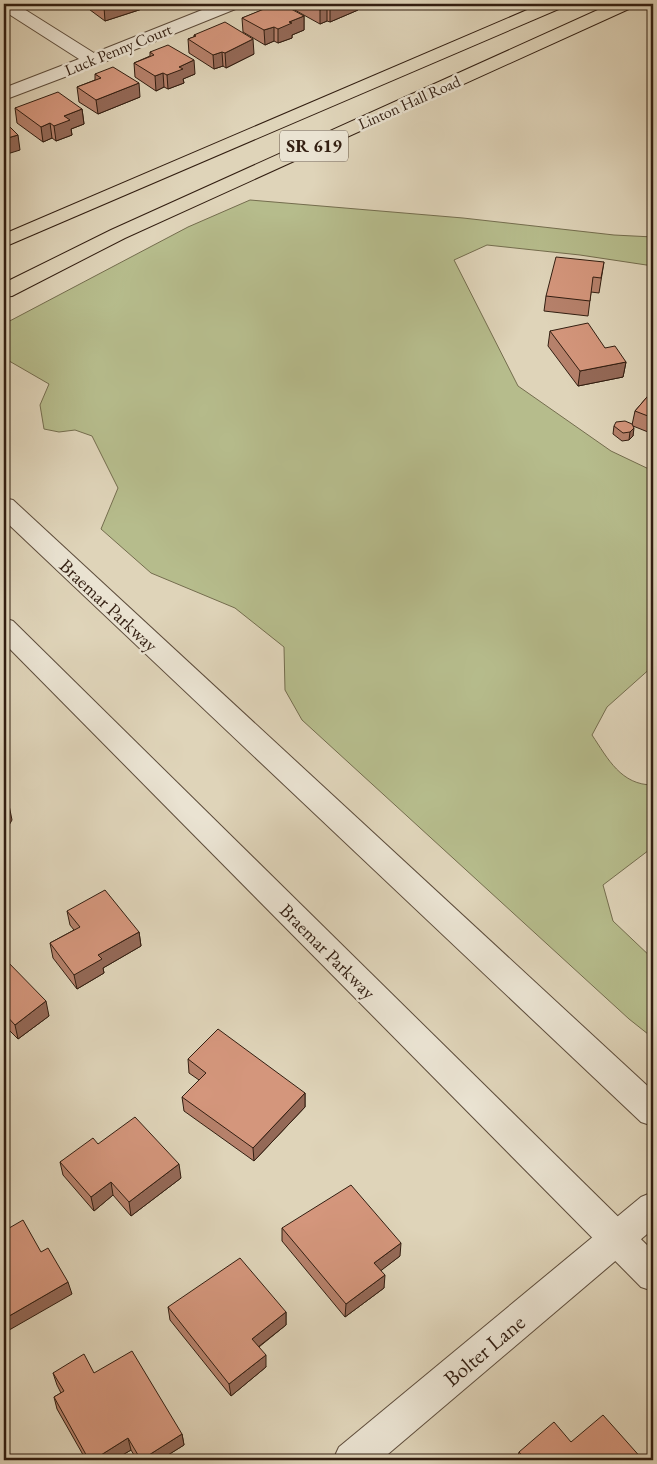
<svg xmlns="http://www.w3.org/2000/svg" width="657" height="1464" font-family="'EB Garamond',serif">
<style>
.green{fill:#b6bc8c;stroke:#746d4e}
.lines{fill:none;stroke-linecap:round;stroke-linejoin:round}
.minor-casing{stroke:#5d4c3b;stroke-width:2}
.tertiary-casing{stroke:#5d4c3b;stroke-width:2}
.primary-casing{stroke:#321e11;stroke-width:2}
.minor{fill:#eae3d2;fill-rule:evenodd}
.tertiary{fill:#eae3d2;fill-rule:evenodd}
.primary{fill:#dfd4b9;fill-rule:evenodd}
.wall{fill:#b6816b;stroke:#321e11}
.shaded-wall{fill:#946957;stroke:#321e11}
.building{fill:#d4967c;stroke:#321e11}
.labels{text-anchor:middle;stroke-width:5;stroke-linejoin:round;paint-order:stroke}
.far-street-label{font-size:16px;fill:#321e11;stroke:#eae3d2}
.shield{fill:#eae3d2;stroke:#69594b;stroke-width:1}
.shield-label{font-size:18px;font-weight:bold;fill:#321e11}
.street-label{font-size:19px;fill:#321e11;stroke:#eae3d2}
.near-street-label{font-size:22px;fill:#321e11;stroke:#eae3d2}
</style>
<rect width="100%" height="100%" fill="#dfd4b9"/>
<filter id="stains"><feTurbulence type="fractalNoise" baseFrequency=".004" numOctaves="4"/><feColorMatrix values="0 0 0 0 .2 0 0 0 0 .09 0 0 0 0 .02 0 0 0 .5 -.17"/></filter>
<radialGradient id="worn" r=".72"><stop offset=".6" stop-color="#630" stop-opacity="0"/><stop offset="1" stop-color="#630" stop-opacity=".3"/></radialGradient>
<!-- green -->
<path class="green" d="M250,200L463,218L614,235L653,237V266L580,255L487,245L454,260L518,386L611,451L653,471V666L607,707L592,735C608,759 621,785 653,785V847L603,885L613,921L653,959V1038L629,1019L302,720L285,690L284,647L235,608L151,573L101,529L118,488L92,436L75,430L59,432L44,429L40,405L49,384L4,358V324L188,227Z"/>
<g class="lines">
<defs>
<g id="minor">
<polygon points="4,4 16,4 94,53 217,4 241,4 238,8 99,64 4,100 4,88 79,59 4,11"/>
<polygon points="653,1192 653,1229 381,1460 333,1460 339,1447 641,1197"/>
</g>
<g id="tertiary">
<polygon points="4,498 13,500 653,1091 653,1126 641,1122 4,520"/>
<polygon points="4,618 13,621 653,1251 653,1291 641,1287 4,643"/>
</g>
<g id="primary">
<polygon points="541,4 564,4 561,8 4,247 4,234"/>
<polygon points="611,4 634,4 631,8 125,238 12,296 4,297 4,283 111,230"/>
</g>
</defs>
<!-- minor casing -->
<use href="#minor" class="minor-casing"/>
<!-- tertiary casing -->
<use href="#tertiary" class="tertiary-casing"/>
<!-- primary casing -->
<use href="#primary" class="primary-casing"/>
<!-- minor -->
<use href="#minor" class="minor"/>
<!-- tertiary -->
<use href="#tertiary" class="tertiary"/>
<!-- primary -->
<use href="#primary" class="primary"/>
</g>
<!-- wall -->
<g class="wall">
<polygon points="82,4 144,4 145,8 105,21"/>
<polygon points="293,4 358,4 358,10 330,22 327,21 320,24 293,9"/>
<polygon points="260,6 304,16 304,30 292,35 292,38 278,43 274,41 265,45 243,32 242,18 260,11"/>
<polygon points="194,35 254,54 226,68 223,66 214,69 189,53 188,39 194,37"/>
<polygon points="150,52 195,74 183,79 184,83 168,89 164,87 156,91 135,77 134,63 150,56"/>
<polygon points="95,74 140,97 98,114 79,102 77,87 95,80"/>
<polygon points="15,108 82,109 84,124 71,129 72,135 56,141 52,138 43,142 17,123"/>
<polygon points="604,262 599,293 591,292 588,316 544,311 546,296"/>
<polygon points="550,331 605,348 626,362 623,377 578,386 548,346"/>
<polygon points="653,390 653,434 633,426 633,436 629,440 622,441 613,434 614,426 632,425 635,411"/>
<polygon points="67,911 139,932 141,946 103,968 104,973 77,989 53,958 50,943 74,930 70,925"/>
<polygon points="4,958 49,1016 18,1039 6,1027 4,1029"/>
<polygon points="188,1059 305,1093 305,1107 254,1161 184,1111 182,1097 199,1080 189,1073"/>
<polygon points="98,1144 181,1178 131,1216 113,1195 94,1211 63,1175 60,1162"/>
<polygon points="282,1228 400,1256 381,1270 384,1288 345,1317 282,1241"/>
<polygon points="168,1307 286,1312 286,1325 259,1347 266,1367 231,1396 170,1320"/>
<polygon points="53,1373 94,1373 182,1434 184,1445 160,1460 137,1460 131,1450 114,1460 86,1460 57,1409 54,1397 61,1393 57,1385"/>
<polygon points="571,1442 643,1460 517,1460 519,1452"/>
</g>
<!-- shaded-wall -->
<g class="shaded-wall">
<polygon points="114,4 144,4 145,8 105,21 104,7"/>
<polygon points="339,4 358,4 358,10 330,22 330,8"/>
<polygon points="327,7 327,21 320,24 320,10"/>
<polygon points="304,16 304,30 292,35 292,38 278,43 278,29 289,22"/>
<polygon points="274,27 274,41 265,45 264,30"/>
<polygon points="253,39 254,54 226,68 225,53"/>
<polygon points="222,52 223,66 214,69 213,55"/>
<polygon points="194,60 195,74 183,79 184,83 168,89 167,75 179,67"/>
<polygon points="163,73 164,87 156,91 155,76"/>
<polygon points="139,83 140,97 98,114 96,100"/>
<polygon points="82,109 84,124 71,129 72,135 56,141 54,126 64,116"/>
<polygon points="50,123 52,138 43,142 41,127"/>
<polygon points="18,135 20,150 4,155 4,139"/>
<polygon points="626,362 623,377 578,386 580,371"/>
<polygon points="634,428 633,436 629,440 630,432"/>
<polygon points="9,805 12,820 4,834 4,813"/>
<polygon points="139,932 141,946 103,968 104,973 77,989 74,975 98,955"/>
<polygon points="46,1001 49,1016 18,1039 15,1025"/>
<polygon points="4,1016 6,1027 4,1029"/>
<polygon points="305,1093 305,1107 254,1161 253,1148"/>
<polygon points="179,1164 181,1178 131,1216 129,1202"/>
<polygon points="111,1182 113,1195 94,1211 91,1197"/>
<polygon points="401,1243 400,1256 374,1276 374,1263"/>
<polygon points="385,1275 384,1288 345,1317 346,1304"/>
<polygon points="68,1282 72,1294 4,1333 6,1339 4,1340 4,1319"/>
<polygon points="286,1312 286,1325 253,1351 252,1339"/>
<polygon points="266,1355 266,1367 231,1396 229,1384"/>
<polygon points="182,1434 184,1445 160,1460 141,1460"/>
<polygon points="128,1438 131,1450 114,1460 93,1460"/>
</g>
<!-- building -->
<g class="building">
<polygon points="99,4 114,4 104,7"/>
<polygon points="266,4 282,4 304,16 289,22 292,23 278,29 274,27 264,30 242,18 264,9 260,6"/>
<polygon points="310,4 339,4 330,8 327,7 320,10"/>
<polygon points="225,22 253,39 225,53 222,52 213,55 188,39 196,36 194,35"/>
<polygon points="168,45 194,60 179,67 183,69 167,75 163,73 155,76 134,63 154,55 150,52"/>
<polygon points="113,67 139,83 96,100 77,87 101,78 95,74"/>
<polygon points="58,92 82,109 64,116 70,120 54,126 50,123 41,127 15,108"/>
<polygon points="4,121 18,135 4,139"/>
<polygon points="556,257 604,262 601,278 593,277 590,301 546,296"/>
<polygon points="588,323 605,348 615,346 626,362 580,371 550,331"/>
<polygon points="653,390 653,418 635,411"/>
<polygon points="625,421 632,424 634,428 630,432 623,433 614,426 616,422"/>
<polygon points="4,804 9,805 4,813"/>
<polygon points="105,890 139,932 98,955 102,959 74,975 50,943 80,927 67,911"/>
<polygon points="4,958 46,1001 15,1025 4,1013"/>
<polygon points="218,1029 305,1093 253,1148 182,1097 206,1073 188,1059"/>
<polygon points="135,1117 179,1164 129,1202 111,1182 91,1197 60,1162 93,1138 98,1144"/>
<polygon points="351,1185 401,1243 374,1263 385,1275 346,1304 282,1228"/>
<polygon points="23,1220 41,1252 48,1248 68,1282 4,1319 4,1231"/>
<polygon points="240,1258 286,1312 252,1339 266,1355 229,1384 168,1307"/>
<polygon points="132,1351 182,1434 141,1460 128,1438 93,1460 89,1460 54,1397 64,1391 53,1373 84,1354 94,1373"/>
<polygon points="603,1415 643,1460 526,1460 519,1452 554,1422 571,1442"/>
</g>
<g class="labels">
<!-- far-street labels -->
<g class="far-street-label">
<text transform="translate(118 49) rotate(-22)" y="6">Luck Penny Court</text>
<text transform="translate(409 102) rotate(-24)" y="6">Linton Hall Road</text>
</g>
<!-- shield labels -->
<rect class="shield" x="280" y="130.5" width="68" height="31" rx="4"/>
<g class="shield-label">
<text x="314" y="152">SR 619</text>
</g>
<!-- street labels -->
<g class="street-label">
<text transform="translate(109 605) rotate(43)" y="7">Braemar Parkway</text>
<text transform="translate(328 951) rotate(45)" y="7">Braemar Parkway</text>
</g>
<!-- near-street labels -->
<g class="near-street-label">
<text transform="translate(484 1350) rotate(-40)" y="8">Bolter Lane</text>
</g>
</g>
<!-- margin -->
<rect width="657" height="1464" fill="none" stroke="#dfd4b9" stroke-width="20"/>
<rect x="5" y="5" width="647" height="1454" fill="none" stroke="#321e11" stroke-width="2.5"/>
<rect x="10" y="10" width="637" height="1444" fill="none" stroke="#321e11"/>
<rect width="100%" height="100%" filter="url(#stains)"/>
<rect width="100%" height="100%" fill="url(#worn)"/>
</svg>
